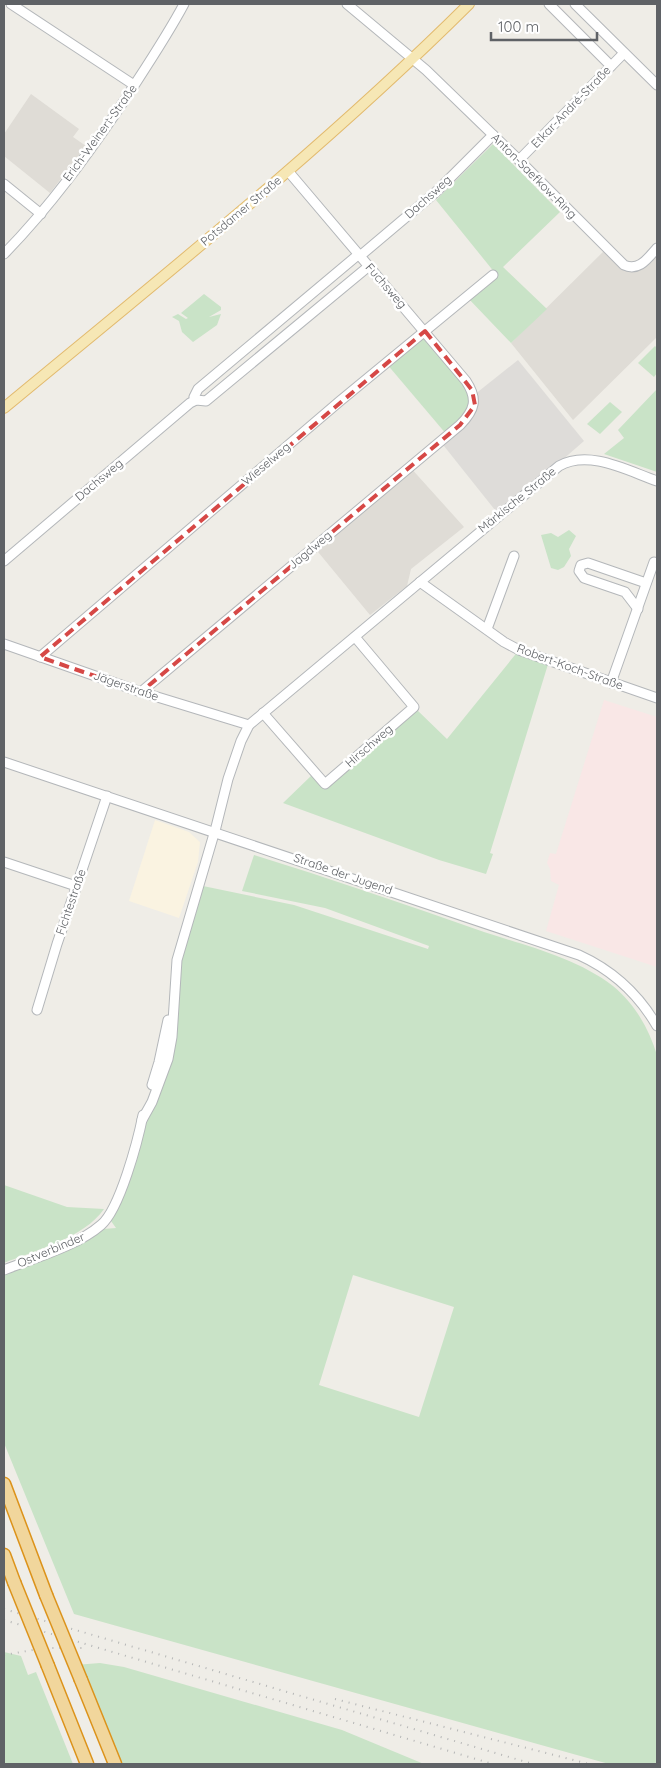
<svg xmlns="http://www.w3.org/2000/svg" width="661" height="1768" font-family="Quicksand,sans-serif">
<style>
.commercial{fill:#faf3e1}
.industrial{fill:#dedcd9}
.education{fill:#dfdcd6}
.medical{fill:#f9e7e6}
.green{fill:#c9e3c7;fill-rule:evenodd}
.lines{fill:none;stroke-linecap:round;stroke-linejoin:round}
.minor-casing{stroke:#b4b7ba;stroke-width:11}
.major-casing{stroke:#e2ba6e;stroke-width:12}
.highway-casing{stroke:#dc931b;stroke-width:15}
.minor{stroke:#fff;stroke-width:9}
.major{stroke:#f6e7b5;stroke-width:10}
.highway{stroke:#f1d69c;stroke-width:12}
.rail{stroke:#b5b6b6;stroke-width:2;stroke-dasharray:1 6;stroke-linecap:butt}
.highway-bridge-casing{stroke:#dc931b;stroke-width:15;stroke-linecap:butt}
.highway-bridge{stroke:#f1d69c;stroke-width:12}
.marked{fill:none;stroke:#d64846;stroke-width:4;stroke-dasharray:10 6;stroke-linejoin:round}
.labels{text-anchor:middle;stroke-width:5;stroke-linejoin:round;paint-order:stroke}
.street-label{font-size:12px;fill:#5f6266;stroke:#fff}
</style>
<rect width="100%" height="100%" fill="#efede7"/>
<!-- commercial -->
<polygon class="commercial" points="155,820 189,832 200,842 198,862 179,918 129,901"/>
<!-- industrial -->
<polygon class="industrial" points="518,360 584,441 499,515 440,441 474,395"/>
<!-- education -->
<g class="education">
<polygon points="31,94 79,129 73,137 86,146 50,193 4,156 4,134"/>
<polygon points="607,248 630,268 657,248 657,337 573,420 511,343"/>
<polygon points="409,466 464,527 411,569 407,586 370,615 314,547"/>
</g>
<!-- medical -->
<polygon class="medical" points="604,700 657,717 657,967 546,931 559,885 551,881 550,869 547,863 550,853 556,854"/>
<!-- green -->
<g class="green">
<polygon points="493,144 560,212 503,267 547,309 511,343 467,297 495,273 436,200"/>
<polygon points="204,294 221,307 221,310 209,317 221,314 217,325 193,342 182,332 179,321 172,317 178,314 186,319 188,318 181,313"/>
<polygon points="425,331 474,395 475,405 447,435 386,363"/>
<polygon points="655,346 657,348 657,373 654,377 638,363"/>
<polygon points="657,389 657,472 604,454 624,438 618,430"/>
<polygon points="610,402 622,412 600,434 587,424"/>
<polygon points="569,530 576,536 569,549 571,556 564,567 558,570 551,568 541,535 551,533 558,537"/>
<polygon points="519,650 549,661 490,853 493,854 486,874 439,860 283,803 312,775 325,787 416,709 447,739"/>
<path d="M254,855C331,879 408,905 484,932C527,946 577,958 613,986C635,1004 649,1029 657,1055V1764H609L74,1614L4,1443V1274L78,1245L103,1229L116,1228L111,1221L119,1207L146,1121L176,1040L182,959L203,886L294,905L428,949L429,946L325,908L242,891ZM353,1275L454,1307L419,1417L319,1385Z"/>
<path d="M4,1185L67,1207L104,1209C84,1238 36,1250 4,1263Z"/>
<polygon points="4,1652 21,1656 28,1675 36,1672 73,1764 4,1764"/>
<polygon points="100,1663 124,1667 342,1730 424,1764 115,1764 75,1665"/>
</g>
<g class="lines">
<defs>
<g id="minor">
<polyline points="11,4 134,85"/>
<path d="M347,4L426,70L519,160L624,265C639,272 648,258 657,248"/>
<polyline points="549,4 611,66"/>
<polyline points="575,4 657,85"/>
<polyline points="519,160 623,54"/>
<polyline points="4,184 41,214"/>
<path d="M4,254C50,207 89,153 126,98C146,67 167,36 184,4"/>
<polyline points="360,256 437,191 493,135"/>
<polyline points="196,400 194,397 198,389 359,254"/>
<polyline points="4,561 190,403 196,400 206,401 369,266"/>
<polyline points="420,582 504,642 519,650 657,698"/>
<polyline points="638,609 625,592 584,578 579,571 581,565 588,563 646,583"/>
<polyline points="487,629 514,556"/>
<polyline points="4,644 141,692 249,725"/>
<polyline points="40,657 340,401 493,275"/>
<polyline points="611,683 654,562"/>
<path d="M141,692L460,425C475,410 478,399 466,381L288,171"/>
<polyline points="263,713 325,784 414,707 355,637"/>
<path d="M4,762L579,955C612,970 639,995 657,1026"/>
<polyline points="4,862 76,886"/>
<polyline points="37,1010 57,944 107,796"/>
<polyline points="152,1085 159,1062 168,1020"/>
<path d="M142,1120L152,1102L168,1059L172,1037L177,960L216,827L228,779L241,741L249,725L559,466C589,449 628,471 657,481"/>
<path d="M4,1270C34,1258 77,1246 101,1225C120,1209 138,1140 143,1115"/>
</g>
<path id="major" d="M4,408C162,277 323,149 469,4"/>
<g id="highway">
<polyline points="4,1484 46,1595"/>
<polyline points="4,1555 14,1582"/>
<polyline points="48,1666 87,1764"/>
<polyline points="81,1680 115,1764"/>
</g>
</defs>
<!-- minor casing -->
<use href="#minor" class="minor-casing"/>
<!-- major casing -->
<use href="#major" class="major-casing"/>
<!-- highway casing -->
<use href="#highway" class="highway-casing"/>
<!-- minor -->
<use href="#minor" class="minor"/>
<!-- major -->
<use href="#major" class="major"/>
<!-- highway -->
<use href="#highway" class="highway"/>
<!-- rail -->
<g class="rail">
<polyline points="4,1609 533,1764"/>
<polyline points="4,1620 493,1764"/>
<polyline points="4,1655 44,1648 83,1648"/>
<polyline points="335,1699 589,1764"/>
</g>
<defs>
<g id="highway-bridge">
<polyline points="14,1582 48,1666"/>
<polyline points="46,1595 81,1680"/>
</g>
</defs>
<!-- highway-bridge casing -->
<use href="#highway-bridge" class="highway-bridge-casing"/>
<!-- highway-bridge -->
<use href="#highway-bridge" class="highway-bridge"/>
</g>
<!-- marked area -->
<path class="marked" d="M425,331L472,390L475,405L460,425L141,692L40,657Z"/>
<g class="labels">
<!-- street labels -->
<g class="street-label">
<text transform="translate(571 107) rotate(-46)" y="4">Etkar-André-Straße</text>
<text transform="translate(100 133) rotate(-54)" y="4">Erich-Weinert-Straße</text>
<text transform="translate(534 176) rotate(45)" y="4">Anton-Saefkow-Ring</text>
<text transform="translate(428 197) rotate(-42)" y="4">Dachsweg</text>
<text transform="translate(241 211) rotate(-40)" y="4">Potsdamer Straße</text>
<text transform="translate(386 286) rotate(49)" y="4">Fuchsweg</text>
<text transform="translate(266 464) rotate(-40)" y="4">Wieselweg</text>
<text transform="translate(99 480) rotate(-40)" y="4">Dachsweg</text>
<text transform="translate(517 500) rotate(-39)" y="4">Märkische Straße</text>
<text transform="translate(310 550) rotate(-40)" y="4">Jagdweg</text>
<text transform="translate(570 667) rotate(20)" y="4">Robert-Koch-Straße</text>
<text transform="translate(126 686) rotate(19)" y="4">Jägerstraße</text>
<text transform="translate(369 746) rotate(-41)" y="4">Hirschweg</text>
<text transform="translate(343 874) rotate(19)" y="4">Straße der Jugend</text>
<text transform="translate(71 902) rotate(-71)" y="4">Fichtestraße</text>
<text transform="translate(51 1250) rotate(-23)" y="4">Ostverbinder</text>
</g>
</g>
<!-- border -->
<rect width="661" height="1768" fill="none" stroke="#5f6266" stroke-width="10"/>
<!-- scale -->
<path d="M491 32v8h106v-8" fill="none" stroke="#5f6266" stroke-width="2.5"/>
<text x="498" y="32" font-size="15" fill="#5f6266" stroke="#ffffff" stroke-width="4" paint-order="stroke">100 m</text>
</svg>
